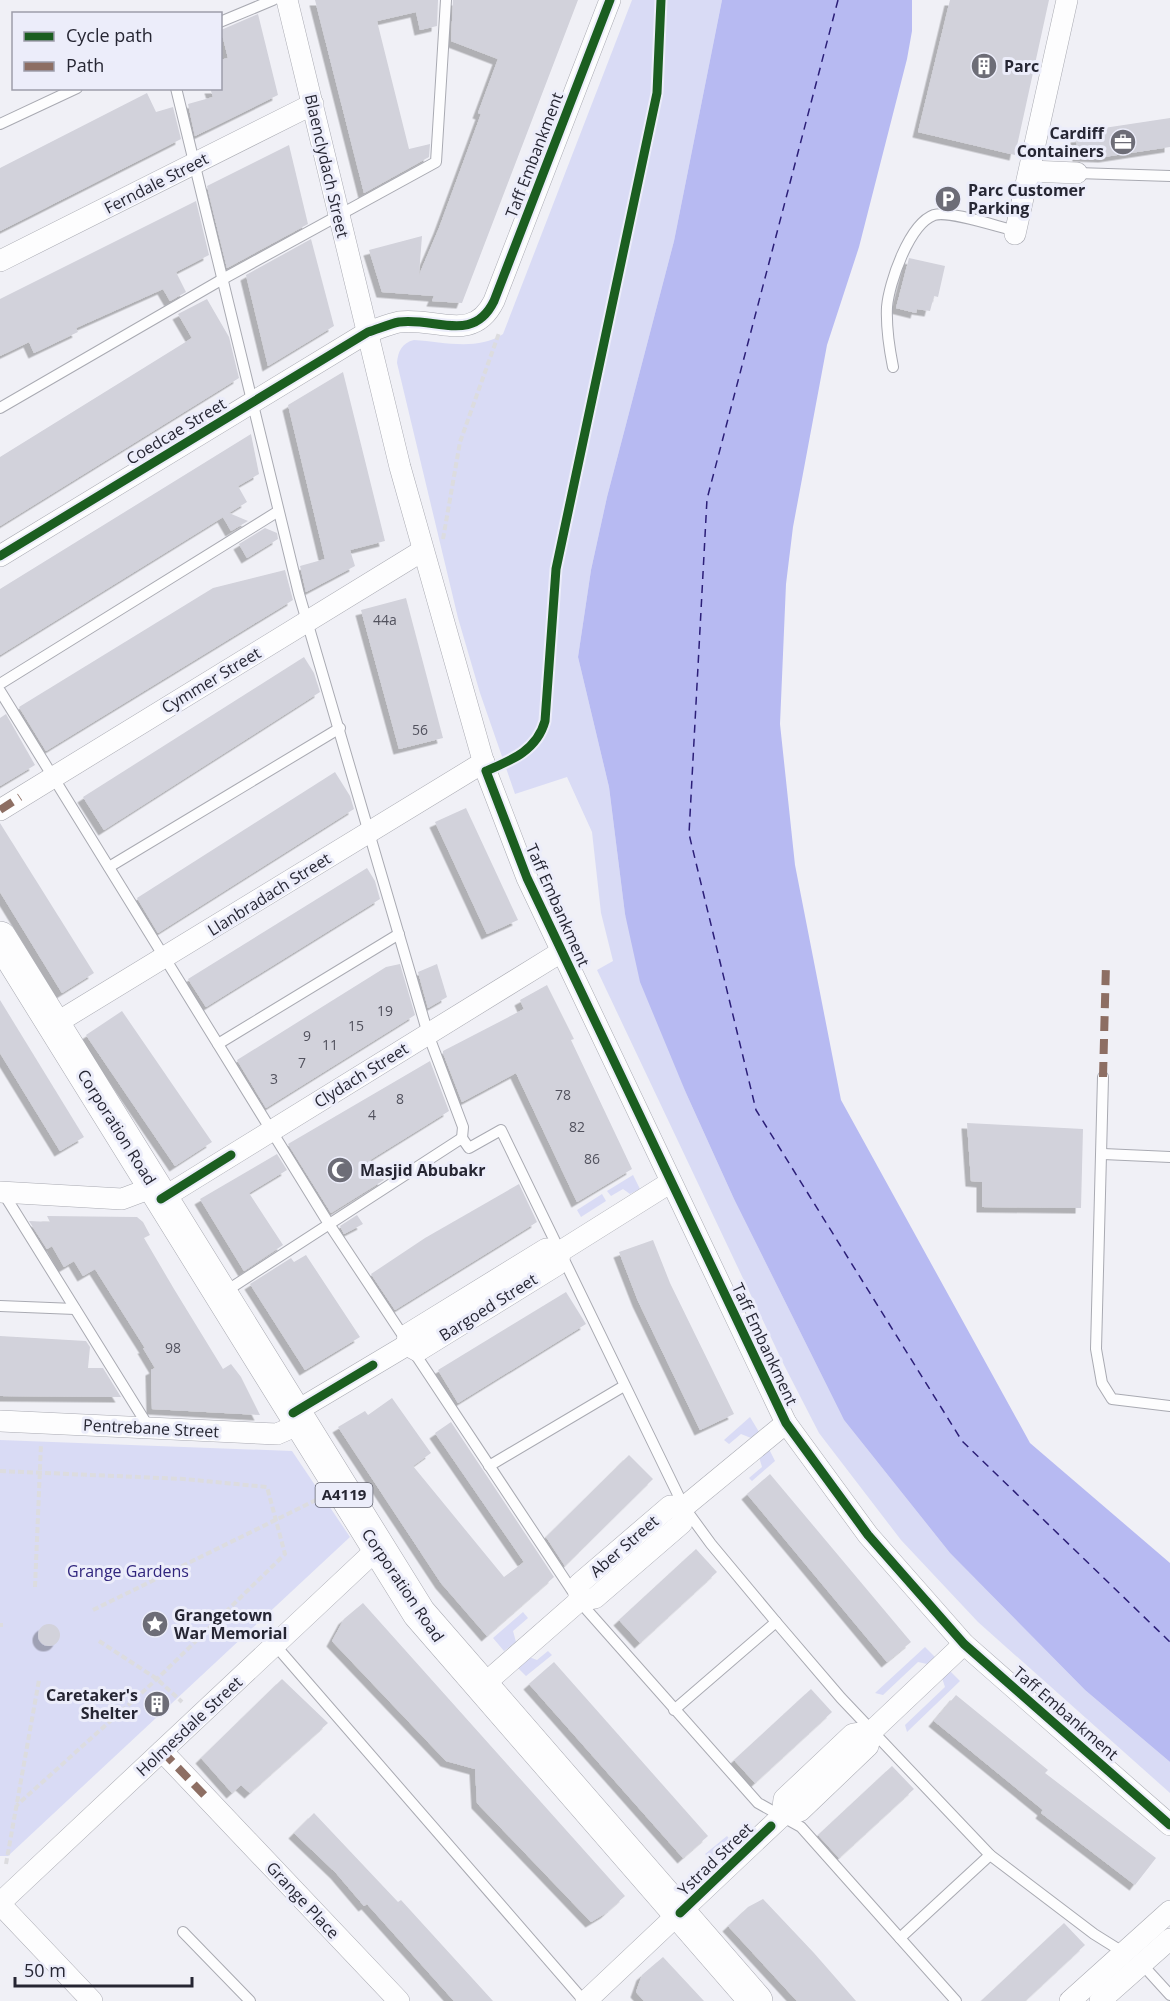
<svg xmlns="http://www.w3.org/2000/svg" width="1170" height="2001" font-family="'Open Sans',sans-serif">
<style>
.green{fill:#d9dbf5}
.water{fill:#b7baf2}
.lines{fill:none;stroke-linecap:round;stroke-linejoin:round}
.ferry{stroke:#2c1f78;stroke-width:1.5;stroke-dasharray:8 6;stroke-linecap:butt}
.building{fill:#d2d2db;filter:url(#shadow)}
.lane-casing{stroke:#a9aab2;stroke-width:12}
.street-casing{stroke:#a9aab2;stroke-width:22}
.primary-casing{stroke:#a9aab2;stroke-width:34}
.path{stroke:#dcdcdf;stroke-width:4;stroke-dasharray:6 3;stroke-linecap:butt}
.lane{stroke:#fdfdfe;stroke-width:10}
.street{stroke:#fdfdfe;stroke-width:21}
.primary{stroke:#fdfdfe;stroke-width:33}
.quiet{stroke:#8d6e63;stroke-width:8;stroke-dasharray:15 8;stroke-linecap:butt}
.cycleway-casing{stroke:#ecedfa;stroke-width:13}
.cycleway{stroke:#1b5e20;stroke-width:9}
.labels{text-anchor:middle;stroke-width:6;stroke-linejoin:round;paint-order:stroke}
.number-label{font-size:14px;fill:#51515d}
.shield{fill:#ecedfa;stroke:#61626f;stroke-width:1.5}
.shield-label{font-size:15px;font-weight:bold;fill:#262633}
.poi-label{font-size:16px;font-weight:bold;fill:#262633;stroke:#ecedfa;text-anchor:start}
.street-label{font-size:16px;fill:#262633;stroke:#ecedfa}
.park-label{font-size:16px;fill:#30257d;stroke:#ecedfa}
</style>
<defs>
<filter id="shadow"><feDropShadow dx="-5.5" dy="5.5" stdDeviation="0" flood-color="#0004"/></filter>
</defs>
<rect width="100%" height="100%" fill="#f0f0f6"/>
<!-- green -->
<g class="green">
<path d="M632,0H722L674,241L607,497L591,570L578,657L609,787L625,914L686,1093L734,1199L844,1420L950,1553L1085,1690L1170,1762V1793L978,1622L901,1540L819,1433L784,1365L597,970L613,961L601,913L592,832L567,777L515,794L480,693L458,618L397,363C398,351 402,343 414,340C444,342 477,351 503,334Z"/>
<polygon points="633,1175 640,1189 630,1194 623,1189 611,1196 607,1191"/>
<polygon points="602,1194 606,1201 581,1217 577,1210"/>
<polygon points="750,1417 759,1432 751,1438 741,1434 729,1444 724,1440"/>
<polygon points="0,1440 292,1451 350,1537 8,1856 0,1856"/>
<polygon points="769,1449 775,1461 752,1481 749,1478 762,1467 759,1457"/>
<polygon points="523,1612 528,1618 513,1631 516,1642 504,1651 493,1638"/>
<polygon points="925,1647 935,1657 927,1664 918,1662 883,1695 875,1693"/>
<polygon points="548,1651 552,1655 526,1676 517,1667 529,1657 537,1660"/>
<polygon points="950,1671 960,1681 907,1732 905,1725 945,1687 942,1678"/>
<polygon points="727,1836 733,1843 712,1861 705,1854"/>
</g>
<!-- water -->
<polygon class="water" points="722,0 912,0 912,31 907,59 859,247 827,345 793,527 786,584 780,724 795,865 841,1100 1030,1443 1170,1563 1170,1762 1085,1690 950,1553 844,1420 734,1199 686,1093 640,982 625,914 609,787 578,657 591,570 607,497 674,241"/>
<g class="lines">
<!-- ferry -->
<polyline class="ferry" points="838,0 707,499 689,834 756,1110 962,1441 1170,1642"/>
</g>
<!-- building -->
<g class="building">
<polygon points="315,0 438,0 437,26 420,30 416,12 377,21 409,149 430,144 429,157 364,193"/>
<polygon points="453,0 578,0 462,303 432,301 434,296 382,292 369,250 422,236 419,275 439,228 481,114 478,113 498,59 451,41"/>
<polygon points="950,0 1049,0 1015,155 918,132"/>
<polygon points="258,14 278,95 195,136 188,104 213,97 210,88 220,88 220,60 228,58 221,30"/>
<polygon points="147,93 156,112 173,107 181,139 0,231 0,168"/>
<polygon points="1170,118 1170,147 1104,157 1078,156 1076,137 1085,136 1084,131"/>
<polygon points="289,145 308,224 227,268 207,186"/>
<polygon points="196,201 209,255 176,272 186,292 170,301 163,289 76,328 78,332 34,353 29,342 0,356 0,299"/>
<polygon points="311,239 334,326 268,366 246,275"/>
<polygon points="909,258 945,266 938,297 934,296 930,311 917,309 916,313 896,308"/>
<polygon points="207,299 229,337 239,378 0,526 0,457 192,338 178,314"/>
<polygon points="343,372 385,541 350,550 355,566 306,592 300,566 325,559 288,405"/>
<polygon points="251,434 259,474 238,486 247,502 229,513 248,521 231,531 223,517 0,655 0,589"/>
<polygon points="265,528 277,533 278,539 247,558 239,544"/>
<polygon points="285,570 293,600 46,751 19,707 213,588"/>
<polygon points="406,598 443,738 399,749 361,610"/>
<polygon points="304,657 314,673 320,692 104,830 83,797"/>
<polygon points="6,714 35,765 0,786 0,718"/>
<polygon points="335,772 350,796 354,809 158,933 137,898"/>
<polygon points="466,808 518,920 487,934 435,822"/>
<polygon points="0,823 94,973 62,993 0,892"/>
<polygon points="367,868 375,881 380,899 206,1007 188,979"/>
<polygon points="400,964 415,1015 266,1108 237,1060 386,967"/>
<polygon points="437,964 447,997 428,1008 418,972"/>
<polygon points="547,985 574,1039 571,1040 632,1169 577,1202 516,1073 462,1102 443,1053 443,1051 524,1009 520,1000"/>
<polygon points="0,1000 84,1137 60,1151 0,1053"/>
<polygon points="122,1011 212,1142 175,1166 86,1035"/>
<polygon points="430,1061 449,1111 370,1160 384,1180 331,1213 288,1144"/>
<polygon points="967,1123 1083,1129 1081,1208 982,1207 982,1182 971,1181"/>
<polygon points="277,1154 287,1170 249,1193 283,1245 244,1271 200,1199"/>
<polygon points="519,1184 537,1222 395,1310 371,1274 425,1238"/>
<polygon points="357,1215 363,1224 344,1234 340,1226"/>
<polygon points="47,1216 137,1217 143,1222 150,1235 144,1238 174,1289 223,1369 231,1364 241,1377 260,1415 152,1409 151,1370 155,1368 143,1348 145,1348 95,1269 83,1276 74,1261 64,1267 52,1246 47,1249 29,1221 50,1222"/>
<polygon points="653,1240 670,1283 734,1414 700,1430 638,1301 619,1252"/>
<polygon points="306,1255 360,1337 305,1370 250,1284 291,1258 294,1262"/>
<polygon points="566,1292 586,1324 458,1403 438,1370"/>
<polygon points="0,1336 86,1341 90,1347 88,1368 103,1368 121,1397 0,1396"/>
<polygon points="392,1398 431,1453 413,1466 504,1577 524,1562 435,1433 451,1422 554,1577 487,1636 441,1583 338,1427 365,1411 368,1415"/>
<polygon points="629,1455 653,1479 565,1566 546,1537"/>
<polygon points="770,1474 911,1642 887,1662 747,1494"/>
<polygon points="696,1549 717,1572 640,1643 619,1620"/>
<polygon points="363,1603 625,1896 606,1913 591,1922 477,1803 475,1769 446,1761 332,1641 344,1619"/>
<circle cx="49" cy="1635" r="11"/>
<polygon points="554,1662 708,1836 683,1858 529,1684"/>
<polygon points="282,1679 328,1723 250,1793 241,1785 232,1793 201,1758"/>
<polygon points="811,1689 832,1712 755,1783 734,1760"/>
<polygon points="956,1695 1048,1770 1045,1773 1156,1858 1135,1885 1041,1813 1043,1810 934,1721"/>
<polygon points="892,1766 914,1789 839,1858 818,1835"/>
<polygon points="314,1813 398,1902 401,1900 493,2001 454,2001 367,1904 364,1906 336,1873 294,1833"/>
<polygon points="763,1899 814,1953 856,2001 797,2001 728,1926 748,1907"/>
<polygon points="1064,1923 1085,1945 1025,2001 981,2001"/>
<polygon points="663,1957 704,2001 644,2001 636,1992 642,1975"/>
</g>
<g class="lines">
<defs>
<g id="lane">
<polyline points="220,22 273,0"/>
<polyline points="176,88 299,594 428,1034 463,1127 462,1138"/>
<polyline points="0,124 77,88"/>
<polyline points="1077,173 1170,176"/>
<path d="M893,367C889,347 886,328 887,307C889,283 909,224 934,215C950,210 998,227 1016,231"/>
<polyline points="0,408 221,280 436,162 446,0"/>
<polyline points="0,684 277,512"/>
<polyline points="0,691 329,1224 579,1601 758,1803 801,1827 956,2001"/>
<polyline points="109,867 340,728"/>
<polyline points="218,1044 399,934"/>
<polyline points="1103,1077 1096,1349 1102,1383 1112,1399 1170,1406"/>
<polyline points="1103,1154 1170,1157"/>
<polyline points="2,1191 148,1426"/>
<polyline points="223,1293 462,1138 469,1148 501,1130 666,1470 684,1507 711,1544 776,1622 841,1698 990,1855 1094,1934 1126,1954"/>
<polyline points="0,1306 75,1309"/>
<polyline points="489,1466 624,1386"/>
<polyline points="275,1645 584,2001"/>
<polyline points="674,1710 776,1622"/>
<polyline points="183,1932 250,2001"/>
<polyline points="900,1938 990,1855"/>
<polyline points="1140,1962 1170,1995"/>
</g>
<g id="street">
<polyline points="287,0 400,467 486,771 527,878 786,1423 868,1535 964,1644 1170,1825"/>
<polyline points="1030,171 1077,173"/>
<polyline points="1015,234 1067,0"/>
<polyline points="0,261 313,104"/>
<path d="M0,556L368,332C378,329 389,324 399,322C436,317 473,344 494,301L610,0"/>
<polyline points="0,810 422,551"/>
<polyline points="53,1025 484,762"/>
<polyline points="0,1192 122,1199 154,1187"/>
<polyline points="161,1199 561,952"/>
<polyline points="407,1345 408,1334 546,1249 561,1251 671,1182"/>
<polyline points="407,1345 418,1351 557,1265 561,1251"/>
<polyline points="293,1413 407,1345"/>
<polyline points="0,1421 277,1434 300,1424"/>
<polyline points="579,1601 579,1584 670,1506 684,1507"/>
<polyline points="482,1686 579,1601 595,1598 682,1523 684,1507 786,1423"/>
<polyline points="162,1751 399,2001"/>
<polyline points="782,1816 784,1799 853,1734 872,1731"/>
<polyline points="0,1903 377,1549"/>
<polyline points="0,1904 92,2001"/>
<polyline points="586,2001 782,1816 800,1811 868,1746 872,1731 964,1644"/>
<polyline points="1070,2001 1170,1911"/>
<polyline points="1100,2001 1170,1939"/>
</g>
<polyline id="primary" points="0,938 419,1613 756,2001"/>
</defs>
<!-- lane casing -->
<use href="#lane" class="lane-casing"/>
<!-- street casing -->
<use href="#street" class="street-casing"/>
<!-- primary casing -->
<use href="#primary" class="primary-casing"/>
<!-- path -->
<g class="path">
<polyline points="443,539 460,442 499,333"/>
<polyline points="0,1471 184,1479 267,1487 285,1554 157,1679 17,1805"/>
<polyline points="35,1587 41,1444"/>
<polyline points="93,1610 316,1500"/>
<polyline points="0,1625 3,1625"/>
<polyline points="99,1641 157,1679 182,1702"/>
<polyline points="6,1864 39,1680"/>
</g>
<!-- lane -->
<use href="#lane" class="lane"/>
<!-- street -->
<use href="#street" class="street"/>
<!-- primary -->
<use href="#primary" class="primary"/>
<!-- quiet -->
<g class="quiet">
<polyline points="0,810 20,797"/>
<polyline points="1103,1077 1106,964"/>
<polyline points="162,1751 207,1798"/>
</g>
<defs>
<g id="cycleway">
<path d="M661,0L657,93L556,569L545,721C537,750 512,760 486,771L527,878L786,1423L868,1535L964,1644L1170,1825"/>
<path d="M0,556L368,332C378,329 389,324 399,322C436,317 473,344 494,301L610,0"/>
<polyline points="161,1199 231,1155"/>
<polyline points="293,1413 373,1365"/>
<polyline points="680,1913 771,1826"/>
</g>
</defs>
<!-- cycleway casing -->
<use href="#cycleway" class="cycleway-casing"/>
<!-- cycleway -->
<use href="#cycleway" class="cycleway"/>
</g>
<!-- icons -->
<defs>
<symbol id="building-disc" viewBox="-11 -11 22 22"><circle r="9.5" fill="#6d6d77" stroke="#ecedfa"/><path d="M-4-6H4V6H1V3H-1V6H-4ZM-2.5-4.3h1.7v1.8h-1.7ZM.8-4.3h1.7v1.8H.8ZM-2.5-1h1.7V.8h-1.7ZM.8-1h1.7V.8H.8Z" fill="#fff"/></symbol>
<symbol id="office-disc" viewBox="-11 -11 22 22"><circle r="9.5" fill="#6d6d77" stroke="#ecedfa"/><path d="M-6-3h4V-5.5h4V-3h4V5H-6ZM-1-4.5V-3h2v-1.5ZM-6 0V1H6V0Z" fill="#fff"/></symbol>
<symbol id="parking-disc" viewBox="-11 -11 22 22"><circle r="9.5" fill="#6d6d77" stroke="#ecedfa"/><path d="M-3.5-5.5H1a3.5 3.5 0 0 1 0 7H-1V5.5H-3.5ZM-1-3.4V-.6H.8a1.4 1.4 0 0 0 0-2.8Z" fill="#fff"/></symbol>
<symbol id="mosque-disc" viewBox="-11 -11 22 22"><circle r="9.5" fill="#6d6d77" stroke="#ecedfa"/><path d="M3.5-4.9A6 6 0 1 0 3.5 4.9A5 5 0 1 1 3.5-4.9Z" fill="#fff"/></symbol>
<symbol id="sight-disc" viewBox="-11 -11 22 22"><circle r="9.5" fill="#6d6d77" stroke="#ecedfa"/><path d="M0-6L1.8-2.2L6-1.7L2.9 1.2L3.7 5.4L0 3.3L-3.7 5.4L-2.9 1.2L-6-1.7L-1.8-2.2Z" fill="#fff"/></symbol>
</defs>
<g fill-rule="evenodd">
<use href="#building-disc" x="969" y="51" width="30" height="30"/>
<use href="#office-disc" x="1108" y="127" width="30" height="30"/>
<use href="#parking-disc" x="933" y="184" width="30" height="30"/>
<use href="#mosque-disc" x="325" y="1155" width="30" height="30"/>
<use href="#sight-disc" x="140" y="1609" width="30" height="30"/>
<use href="#building-disc" x="142" y="1689" width="30" height="30"/>
</g>
<g class="labels">
<!-- number labels -->
<g class="number-label">
<text x="385" y="625">44a</text>
<text x="420" y="735">56</text>
<text x="385" y="1016">19</text>
<text x="356" y="1031">15</text>
<text x="307" y="1041">9</text>
<text x="330" y="1050">11</text>
<text x="302" y="1068">7</text>
<text x="274" y="1084">3</text>
<text x="563" y="1100">78</text>
<text x="400" y="1104">8</text>
<text x="372" y="1120">4</text>
<text x="577" y="1132">82</text>
<text x="592" y="1164">86</text>
<text x="173" y="1353">98</text>
</g>
<!-- shield labels -->
<rect class="shield" x="315.5" y="1483" width="57" height="24" rx="4.5"/>
<g class="shield-label">
<text x="344" y="1500">A4119</text>
</g>
<!-- poi labels -->
<g class="poi-label">
<text x="1004" y="72">Parc</text>
<text x="1104" y="139" text-anchor="end">Cardiff<tspan x="1104" dy="18">Containers</tspan></text>
<text x="968" y="196">Parc Customer<tspan x="968" dy="18">Parking</tspan></text>
<text x="360" y="1176">Masjid Abubakr</text>
<text x="174" y="1621">Grangetown<tspan x="174" dy="18">War Memorial</tspan></text>
<text x="138" y="1701" text-anchor="end">Caretaker's<tspan x="138" dy="18">Shelter</tspan></text>
</g>
<!-- street labels -->
<g class="street-label">
<text transform="translate(534 155) rotate(-69)" y="6">Taff Embankment</text>
<text transform="translate(327 166) rotate(77)" y="6">Blaenclydach Street</text>
<text transform="translate(156 183) rotate(-27)" y="6">Ferndale Street</text>
<text transform="translate(176 431) rotate(-31)" y="6">Coedcae Street</text>
<text transform="translate(211 680) rotate(-31)" y="6">Cymmer Street</text>
<text transform="translate(269 894) rotate(-32)" y="6">Llanbradach Street</text>
<text transform="translate(558 905) rotate(66)" y="6">Taff Embankment</text>
<text transform="translate(361 1075) rotate(-32)" y="6">Clydach Street</text>
<text transform="translate(117 1127) rotate(58)" y="6">Corporation Road</text>
<text transform="translate(488 1307) rotate(-32)" y="6">Bargoed Street</text>
<text transform="translate(765 1344) rotate(65)" y="6">Taff Embankment</text>
<text transform="translate(151 1428) rotate(3)" y="6">Pentrebane Street</text>
<text transform="translate(624 1546) rotate(-41)" y="6">Aber Street</text>
<text transform="translate(403 1585) rotate(56)" y="6">Corporation Road</text>
<text transform="translate(1066 1713) rotate(41)" y="6">Taff Embankment</text>
<text transform="translate(189 1726) rotate(-43)" y="6">Holmesdale Street</text>
<text transform="translate(715 1859) rotate(-44)" y="6">Ystrad Street</text>
<text transform="translate(303 1900) rotate(47)" y="6">Grange Place</text>
</g>
<!-- park labels -->
<g class="park-label">
<text x="128" y="1577">Grange Gardens</text>
</g>
</g>
<!-- legend -->
<rect x="12" y="12" width="210" height="78" fill="#ecedfa" stroke="#9d9daa" stroke-width="1.5"/>
<rect x="24" y="32" width="30" height="9" fill="#1b5e20" stroke="#9d9daa" stroke-width="1.5"/>
<text x="66" y="42" font-size="18" fill="#262633">Cycle path</text>
<rect x="24" y="62" width="30" height="9" fill="#8d6e63" stroke="#9d9daa" stroke-width="1.5"/>
<text x="66" y="72" font-size="18" fill="#262633">Path</text>
<!-- scale -->
<path d="M15 1977v9h177v-9" fill="none" stroke="#262633" stroke-width="3"/>
<text x="24" y="1977" font-size="18" fill="#262633" stroke="#ecedfa" stroke-width="4.5" paint-order="stroke">50 m</text>
</svg>
